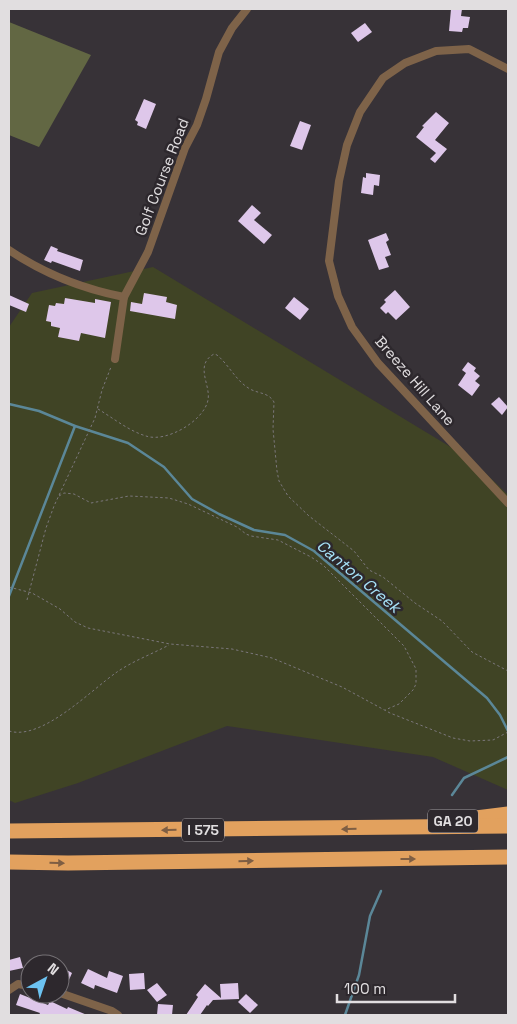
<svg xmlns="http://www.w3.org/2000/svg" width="517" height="1024" font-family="'Space Grotesk',sans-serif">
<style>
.green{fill:#404425}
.forest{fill:#626743}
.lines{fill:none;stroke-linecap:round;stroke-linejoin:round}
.stream{stroke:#5b8798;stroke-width:2.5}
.building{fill:#dec7ea}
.path{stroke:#7b777b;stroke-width:1;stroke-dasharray:2.5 2.5;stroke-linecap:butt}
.street{stroke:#7e6349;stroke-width:8}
.highway{stroke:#e2a15e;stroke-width:15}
.oneway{fill:#7e5e43}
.labels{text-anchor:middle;stroke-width:5;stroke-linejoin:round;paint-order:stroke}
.shield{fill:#2d282d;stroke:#aba7aa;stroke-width:1}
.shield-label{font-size:14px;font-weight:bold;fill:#e1dee0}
.street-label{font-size:15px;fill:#e1dee0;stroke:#2d282d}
.water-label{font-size:16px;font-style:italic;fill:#a7e2f8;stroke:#2d282d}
</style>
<rect width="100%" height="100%" fill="#373237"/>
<!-- green -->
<polygon class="green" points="153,267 472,460 508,495 508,790 433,757 227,726 78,783 15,803 9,800 9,327 32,293"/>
<!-- forest -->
<polygon class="forest" points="9,22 91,55 39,147 9,135"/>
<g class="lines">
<!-- stream -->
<g class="stream">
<polyline points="9,404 39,411 75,426 128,443 164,467 192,499 219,514 254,530 285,535 314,551 487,698 500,715 508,731"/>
<polyline points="9,596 75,426"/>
<polyline points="452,795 464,778 508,757"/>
<polyline points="345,1015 359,975 370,916 381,891"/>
</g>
</g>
<!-- building -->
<g class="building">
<polygon points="451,9 462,9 461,16 470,17 468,28 463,28 462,32 449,31"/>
<polygon points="365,23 372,32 358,42 351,33"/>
<polygon points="144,99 156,104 146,129 137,125 138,122 135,120"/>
<polygon points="436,112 449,123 435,140 447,149 435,163 430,159 436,153 416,137 424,127 422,126"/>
<polygon points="300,121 311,125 302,150 290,146"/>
<polygon points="366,173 380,175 379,186 374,185 373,195 361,193 363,177 366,178"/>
<polygon points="252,205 261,213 254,220 272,235 264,244 238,221"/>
<polygon points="386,233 389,240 386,242 391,255 385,257 389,267 379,270 368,240"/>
<polygon points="51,246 58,249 57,251 83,260 80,271 52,261 51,263 44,260"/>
<polygon points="395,290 410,307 396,320 388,312 386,314 380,308 386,302 384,300"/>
<polygon points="144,293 167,297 166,302 177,305 175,319 130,311 131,302 142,304"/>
<polygon points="9,295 29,304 26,312 9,305"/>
<polygon points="294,297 309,309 300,320 285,308"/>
<polygon points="65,298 95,303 95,299 111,302 105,338 81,333 79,341 58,337 60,328 51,326 51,322 46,321 49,305 55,306 56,303 64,304"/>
<polygon points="468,362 476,368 474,371 480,376 475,381 480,385 472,396 458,385 466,373 462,370"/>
<polygon points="499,397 508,407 502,415 491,404"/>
<polygon points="20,957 23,968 9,971 9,960"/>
<polygon points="60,966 72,973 68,982 60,978"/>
<polygon points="88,969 107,978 109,971 123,976 117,993 95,985 94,989 81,983"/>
<polygon points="144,973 145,989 130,990 129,974"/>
<polygon points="157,983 167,995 157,1002 147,990"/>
<polygon points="238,983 239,999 213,1000 208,1006 207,1005 200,1015 186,1015 198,997 196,995 205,984 221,998 220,984"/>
<polygon points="20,994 48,1005 50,1001 67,1009 68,1007 87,1015 39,1015 40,1013 16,1005"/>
<polygon points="246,994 258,1005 250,1013 238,1002"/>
<polygon points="158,1004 173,1005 172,1015 157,1015"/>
</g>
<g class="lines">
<!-- path -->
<g class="path">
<path d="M98,409C113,418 129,431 146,436C166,443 204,421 208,400C211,385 194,365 214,354L217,355C229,365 236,381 250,389C259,394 268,392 274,402L273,429L277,471L279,481L288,496L309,516L354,551L369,570L383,577L415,603L442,621L472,652L508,671"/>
<polyline points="59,496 64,493 74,494 91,503 129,496 169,498 188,504 237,527 246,534 251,536 278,540 311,557 323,565 404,646 416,669 416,684 413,690 399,704 385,710"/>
<polyline points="9,587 32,593 60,609 75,622 88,628 170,644 232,649 272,658 342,687 390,713 453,738 470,741 493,740 508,732"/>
<polyline points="27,600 46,528 54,506 95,418 102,390 111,367"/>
<path d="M9,731C42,741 91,690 117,672C133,661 152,654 169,645"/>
</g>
<!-- street -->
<g class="street">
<polyline points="508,69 469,49 436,51 405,63 383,78 360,112 347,145 339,181 329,261 338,296 352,327 378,363 508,503"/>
<path d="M9,250C43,273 83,289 124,297"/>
<polyline points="115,359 124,297 148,252 185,148 197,125 206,99 219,52 232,28 247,9"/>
<polyline points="9,990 18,984 30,986"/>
<polyline points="60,993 112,1011 118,1015"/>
</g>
<!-- highway -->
<g class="highway">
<polyline points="476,818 508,814"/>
<polyline points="9,831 508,826"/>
<polyline points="9,862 68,863 508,857"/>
</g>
</g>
<!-- one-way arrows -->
<defs><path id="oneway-solid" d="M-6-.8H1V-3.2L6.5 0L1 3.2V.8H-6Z" transform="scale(1.25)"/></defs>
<g class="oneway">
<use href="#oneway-solid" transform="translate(349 829) rotate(179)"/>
<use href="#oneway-solid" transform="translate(169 830) rotate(179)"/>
<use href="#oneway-solid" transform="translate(408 859)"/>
<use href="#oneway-solid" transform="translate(246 861) rotate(-1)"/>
<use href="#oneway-solid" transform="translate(57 863) rotate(1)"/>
</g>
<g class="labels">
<!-- shield labels -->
<g class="shield">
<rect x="428" y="809.5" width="50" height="23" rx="4"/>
<rect x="182" y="818.5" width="42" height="23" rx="4"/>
</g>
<g class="shield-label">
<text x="453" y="826">GA 20</text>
<text x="203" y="835">I 575</text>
</g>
<!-- street labels -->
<g class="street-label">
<text transform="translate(162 177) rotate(-69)" y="5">Golf Course Road</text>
<text transform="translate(415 381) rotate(49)" y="5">Breeze Hill Lane</text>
</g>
<!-- water labels -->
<g class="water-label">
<text transform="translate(359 576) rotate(40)" y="6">Canton Creek</text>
</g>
</g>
<!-- border -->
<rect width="517" height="1024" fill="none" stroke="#e1dee0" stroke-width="20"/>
<!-- north arrow -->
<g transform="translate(45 979) rotate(40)"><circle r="24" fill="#2d282d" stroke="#757175"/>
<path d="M0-4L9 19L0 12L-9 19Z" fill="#6cc3f2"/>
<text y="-8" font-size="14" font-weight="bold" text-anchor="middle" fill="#e1dee0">N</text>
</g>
<!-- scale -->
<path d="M337 994v8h118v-8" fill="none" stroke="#e1dee0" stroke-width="2.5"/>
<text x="344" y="994" font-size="15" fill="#e1dee0" stroke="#2d282d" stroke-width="4" paint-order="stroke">100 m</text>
</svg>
